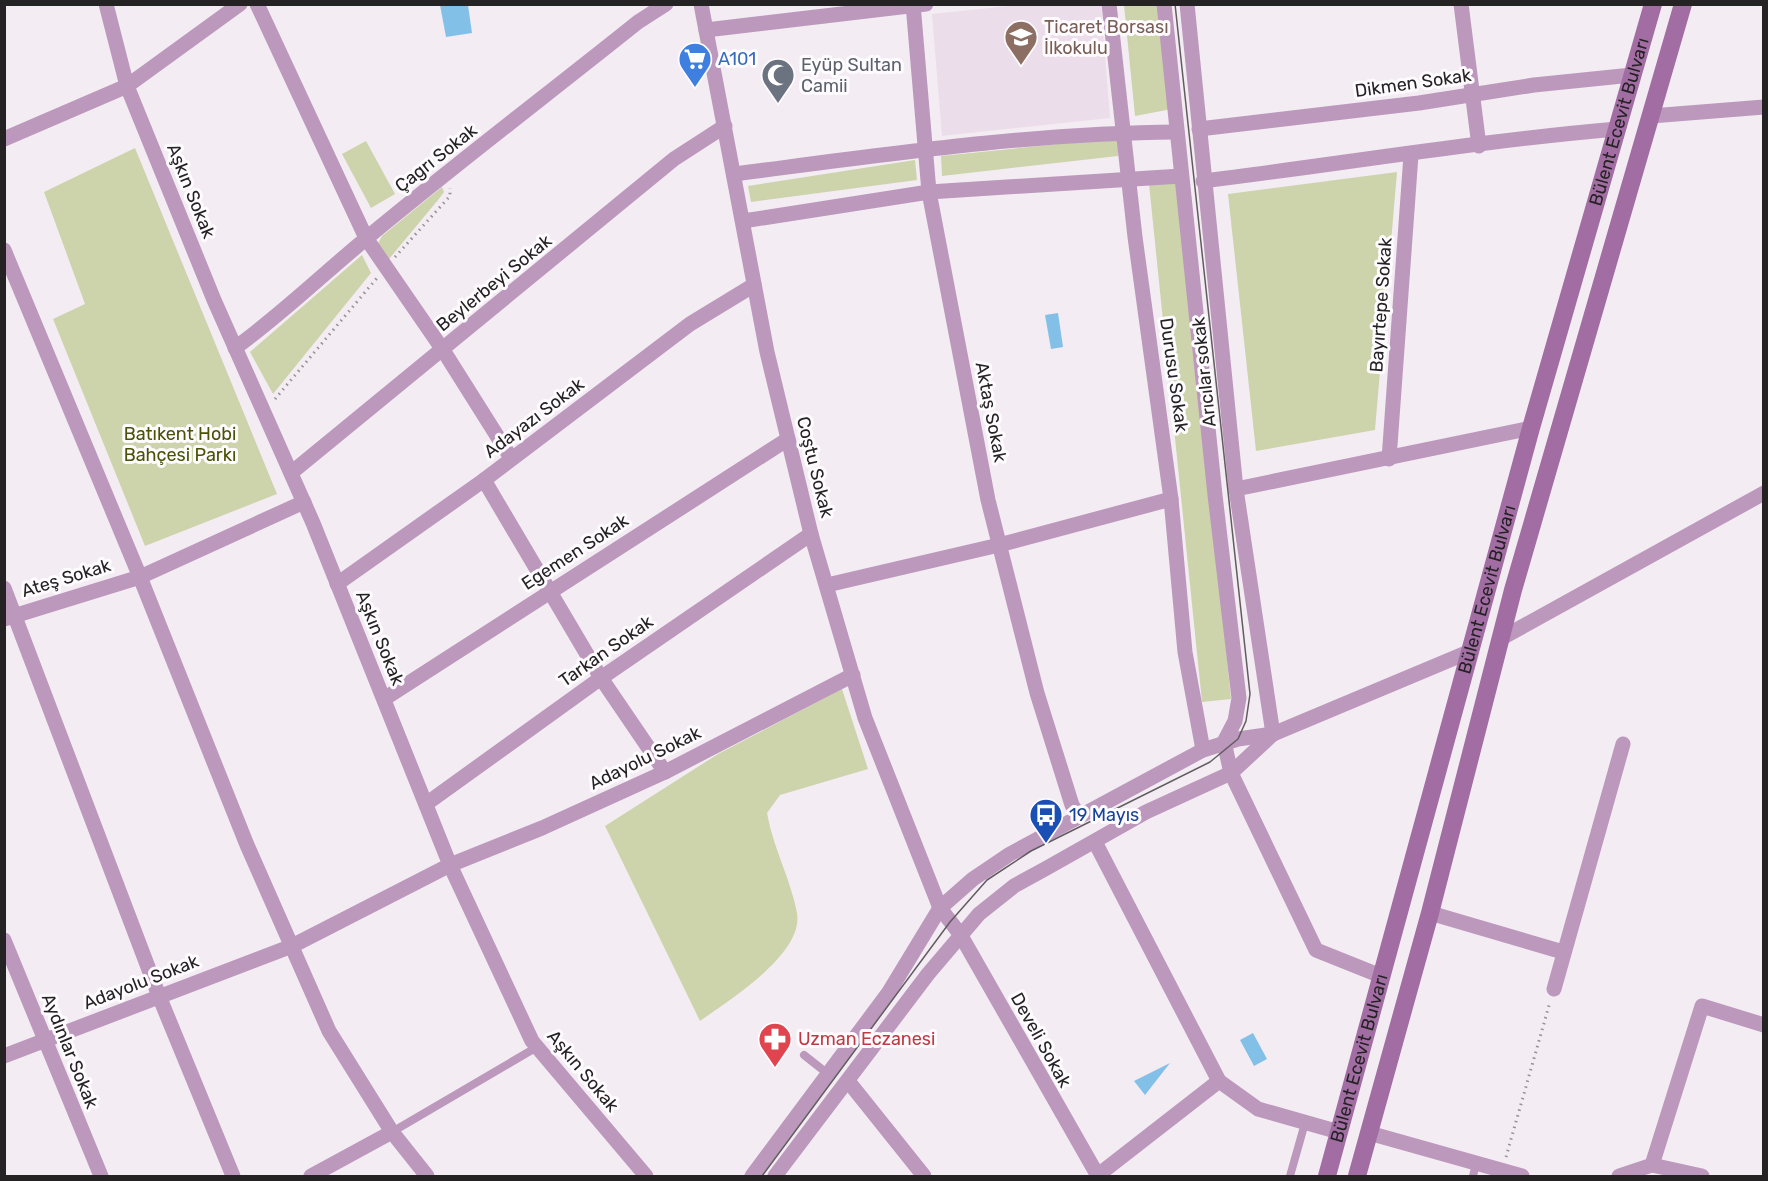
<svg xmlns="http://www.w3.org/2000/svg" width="1768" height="1181" font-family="Rubik,sans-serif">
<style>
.built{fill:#ebdde9}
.green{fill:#cdd4ac}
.water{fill:#82c0e8}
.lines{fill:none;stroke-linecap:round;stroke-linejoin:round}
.path{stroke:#979196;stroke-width:3;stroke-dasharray:1.5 4.5;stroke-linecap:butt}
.lane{stroke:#bc98bd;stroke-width:8}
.street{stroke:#bc98bd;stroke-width:15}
.secondary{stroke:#a16da3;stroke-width:18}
.tram{stroke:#615c60;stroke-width:1.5}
.labels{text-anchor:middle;stroke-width:6;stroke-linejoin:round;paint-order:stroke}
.education-label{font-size:18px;fill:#785e54;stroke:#fefbfe;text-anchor:start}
.shop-label{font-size:18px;fill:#366cbe;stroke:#fefbfe;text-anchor:start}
.worship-label{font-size:18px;fill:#5b616d;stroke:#fefbfe;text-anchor:start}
.street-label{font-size:18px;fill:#252224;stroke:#fefbfe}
.park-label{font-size:18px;fill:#4b5205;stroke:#fefbfe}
.transit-label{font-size:18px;fill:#164399;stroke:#fefbfe;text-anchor:start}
.health-label{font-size:18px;fill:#be3a42;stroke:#fefbfe;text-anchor:start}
</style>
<rect width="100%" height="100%" fill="#f4ecf3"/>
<!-- built -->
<polygon class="built" points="1028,4 1101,5 1110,118 942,136 932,14"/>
<!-- green -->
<g class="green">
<polygon points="1124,5 1160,5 1172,109 1135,116"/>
<polygon points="1118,138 1118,156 942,176 941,156"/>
<polygon points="366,141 395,194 371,208 342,154"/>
<polygon points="135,148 277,494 145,546 53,319 85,304 44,192"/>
<polygon points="915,160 917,180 751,202 748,186"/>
<polygon points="1397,172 1375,430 1256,451 1228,194"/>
<polygon points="1179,180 1231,699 1202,702 1149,184"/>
<polygon points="442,187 444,192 438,200 389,259 377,245 382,236"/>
<polygon points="362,255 371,273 273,394 250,352"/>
<path d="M842,689L868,769L780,795L767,813C773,848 791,880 797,913C804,954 729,1000 700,1021L605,826L718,754Z"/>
</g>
<!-- water -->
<g class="water">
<polygon points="440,5 468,5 472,33 446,37"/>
<polygon points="1058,313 1063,347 1051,349 1045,315"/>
<polygon points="1253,1033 1267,1059 1254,1066 1240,1040"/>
<polygon points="1170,1063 1145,1095 1134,1081"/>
</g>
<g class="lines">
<!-- path -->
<g class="path">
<polyline points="395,257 450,196 450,188"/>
<polyline points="275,399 377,278"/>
<polyline points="1506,1157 1550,1002"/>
</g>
<!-- lane -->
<g class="lane">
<polyline points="804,1055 828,1074"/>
<polyline points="392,1132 537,1047"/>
<polyline points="1290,1176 1305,1123"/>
<polyline points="1473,1176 1476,1164"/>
</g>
<!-- street -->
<g class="street">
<polyline points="106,4 127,86 214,300 313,523 450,865 532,1041 646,1176"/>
<polyline points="257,4 366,238 443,350 511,458"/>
<polyline points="701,4 767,352 811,534 865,718 940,908 960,934 1098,1176"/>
<polyline points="913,4 929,192 988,500 1037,693 1072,805 1079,816"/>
<polyline points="1109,4 1135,237 1171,499 1185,652 1203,750"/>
<polyline points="1164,4 1215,495 1239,698 1235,721 1224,742 1231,773 1316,950 1381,976"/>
<polyline points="1187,4 1236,489 1273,734"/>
<polyline points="1461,4 1479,146"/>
<polyline points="706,30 926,4"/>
<polyline points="1651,116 1764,107"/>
<polyline points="1199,129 1419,103 1534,85 1632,75"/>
<polyline points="4,139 127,86 240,4"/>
<path d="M734,174C881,155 1029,133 1177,132"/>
<path d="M1203,181C1341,164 1478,141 1617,129"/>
<polyline points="743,221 929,192 1181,176"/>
<polyline points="4,250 140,577 247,845 329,1031 392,1132 427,1176"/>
<path d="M235,348C282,314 323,274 368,237C456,164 548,94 638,22L666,4"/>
<polyline points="1389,459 1411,155"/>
<polyline points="291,473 674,159 725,126"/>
<polyline points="484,480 601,678 665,772"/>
<polyline points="1236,489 1531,428"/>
<polyline points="337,584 484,480 690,324 754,285"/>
<polyline points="827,585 999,545 1171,499"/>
<polyline points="4,588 159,996 233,1176"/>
<polyline points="4,619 140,577 304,502"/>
<polyline points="1500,639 1764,493"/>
<polyline points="384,699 788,439"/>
<polyline points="426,804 601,678 811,534"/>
<polyline points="1095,842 1219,1081 1258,1109 1339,1132"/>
<polyline points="1430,913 1563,952"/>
<polyline points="4,940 101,1176"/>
<polyline points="1554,989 1623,744"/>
<polyline points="4,1056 292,946 450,865 542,828 665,772 853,675"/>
<polyline points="848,1081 924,1176"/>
<polyline points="1369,1133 1522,1176"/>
<polyline points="1652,1165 1702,1176"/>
<polyline points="311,1176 392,1132"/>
<polyline points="752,1176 889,992 940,908 973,879 1010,854 1203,750 1238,739 1273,734 1471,651"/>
<polyline points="775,1176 928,974 979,914 1014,886 1045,869 1146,812 1231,773 1273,734"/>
<polyline points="1097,1176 1219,1081"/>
<polyline points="1619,1176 1652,1165 1702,1006 1764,1025"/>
</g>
<!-- secondary -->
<g class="secondary">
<path id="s1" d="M1327,1176L1531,428L1653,4"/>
<polyline points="1357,1176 1430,913 1513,590 1683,4"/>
</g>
<!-- tram -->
<polyline class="tram" points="762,1176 950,922 987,880 1031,851 1210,762 1238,739 1246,721 1250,694 1175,4"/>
</g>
<!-- icons -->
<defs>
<symbol id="school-pin" viewBox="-11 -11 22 30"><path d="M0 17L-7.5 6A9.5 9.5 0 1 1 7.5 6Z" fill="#8d6e63" stroke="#fefbfe"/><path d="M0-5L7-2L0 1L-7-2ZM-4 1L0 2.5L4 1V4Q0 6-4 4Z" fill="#fff"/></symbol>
<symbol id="supermarket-pin" viewBox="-11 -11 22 30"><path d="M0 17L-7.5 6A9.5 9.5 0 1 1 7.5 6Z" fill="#3f7fe0" stroke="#fefbfe"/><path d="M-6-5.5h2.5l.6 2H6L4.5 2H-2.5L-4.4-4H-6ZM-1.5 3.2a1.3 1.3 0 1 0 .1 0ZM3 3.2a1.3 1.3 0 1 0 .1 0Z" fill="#fff"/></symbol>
<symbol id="mosque-pin" viewBox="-11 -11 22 30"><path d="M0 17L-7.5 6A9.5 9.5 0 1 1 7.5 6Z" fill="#6b7280" stroke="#fefbfe"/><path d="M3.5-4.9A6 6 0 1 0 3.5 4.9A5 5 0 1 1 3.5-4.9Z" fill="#fff"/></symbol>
<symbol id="bus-pin" viewBox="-11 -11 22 30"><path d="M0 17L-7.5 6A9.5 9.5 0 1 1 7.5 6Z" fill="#1a4fb4" stroke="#fefbfe"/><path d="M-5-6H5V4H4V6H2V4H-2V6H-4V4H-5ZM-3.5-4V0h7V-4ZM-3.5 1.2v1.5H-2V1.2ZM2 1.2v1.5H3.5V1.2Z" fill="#fff"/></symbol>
<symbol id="pharmacy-pin" viewBox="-11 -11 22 30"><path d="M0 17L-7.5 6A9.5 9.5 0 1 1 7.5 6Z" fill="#e0444e" stroke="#fefbfe"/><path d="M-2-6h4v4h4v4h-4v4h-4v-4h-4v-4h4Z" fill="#fff"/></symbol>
</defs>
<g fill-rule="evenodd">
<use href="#school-pin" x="1002" y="18" width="38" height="52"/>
<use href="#supermarket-pin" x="676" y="40" width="38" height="52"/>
<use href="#mosque-pin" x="759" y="56" width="38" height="52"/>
<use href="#bus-pin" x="1027" y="796" width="38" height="52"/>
<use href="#pharmacy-pin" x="756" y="1020" width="38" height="52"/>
</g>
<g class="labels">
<!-- education labels -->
<g class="education-label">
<text x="1044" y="33">Ticaret Borsası<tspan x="1044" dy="21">İlkokulu</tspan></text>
</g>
<!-- shop labels -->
<g class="shop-label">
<text x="718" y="65">A101</text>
</g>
<!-- worship labels -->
<g class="worship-label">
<text x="801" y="71">Eyüp Sultan<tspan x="801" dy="21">Camii</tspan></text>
</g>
<!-- street labels -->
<g class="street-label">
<text transform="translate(1413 83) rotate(-8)" y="6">Dikmen Sokak</text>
<text dy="6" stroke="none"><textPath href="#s1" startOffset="1094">Bülent Ecevit Bulvarı</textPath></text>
<text transform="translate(436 158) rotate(-38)" y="6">Çagrı Sokak</text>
<text transform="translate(191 191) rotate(68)" y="6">Aşkın Sokak</text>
<text transform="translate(494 283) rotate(-39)" y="6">Beylerbeyi Sokak</text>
<text transform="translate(1381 305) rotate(-86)" y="6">Bayırtepe Sokak</text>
<text transform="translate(1204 372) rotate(-96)" y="6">Arıcılar sokak</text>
<text transform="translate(1174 375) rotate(82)" y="6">Durusu Sokak</text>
<text transform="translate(991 412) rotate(79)" y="6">Aktaş Sokak</text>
<text transform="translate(534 418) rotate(-37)" y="6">Adayazı Sokak</text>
<text transform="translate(815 467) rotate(76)" y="6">Coştu Sokak</text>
<text transform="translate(575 552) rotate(-33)" y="6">Egemen Sokak</text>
<text transform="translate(66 578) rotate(-17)" y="6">Ateş Sokak</text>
<text dy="6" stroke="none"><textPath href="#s1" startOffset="608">Bülent Ecevit Bulvarı</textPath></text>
<text transform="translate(380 638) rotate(68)" y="6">Aşkın Sokak</text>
<text transform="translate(606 651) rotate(-35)" y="6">Tarkan Sokak</text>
<text transform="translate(645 758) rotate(-26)" y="6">Adayolu Sokak</text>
<text transform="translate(141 982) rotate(-21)" y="6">Adayolu Sokak</text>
<text transform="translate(1041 1040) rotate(61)" y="6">Develi Sokak</text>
<text transform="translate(70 1051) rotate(68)" y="6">Aydınlar Sokak</text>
<text dy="6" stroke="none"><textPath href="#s1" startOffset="122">Bülent Ecevit Bulvarı</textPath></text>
<text transform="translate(583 1071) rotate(50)" y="6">Aşkın Sokak</text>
</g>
<!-- park labels -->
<g class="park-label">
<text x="180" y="440">Batıkent Hobi<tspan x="180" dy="21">Bahçesi Parkı</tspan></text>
</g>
<!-- transit labels -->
<g class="transit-label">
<text x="1069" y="821">19 Mayıs</text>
</g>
<!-- health labels -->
<g class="health-label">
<text x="798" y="1045">Uzman Eczanesi</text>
</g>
</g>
<!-- border -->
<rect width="1768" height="1181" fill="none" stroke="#252224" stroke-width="12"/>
</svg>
